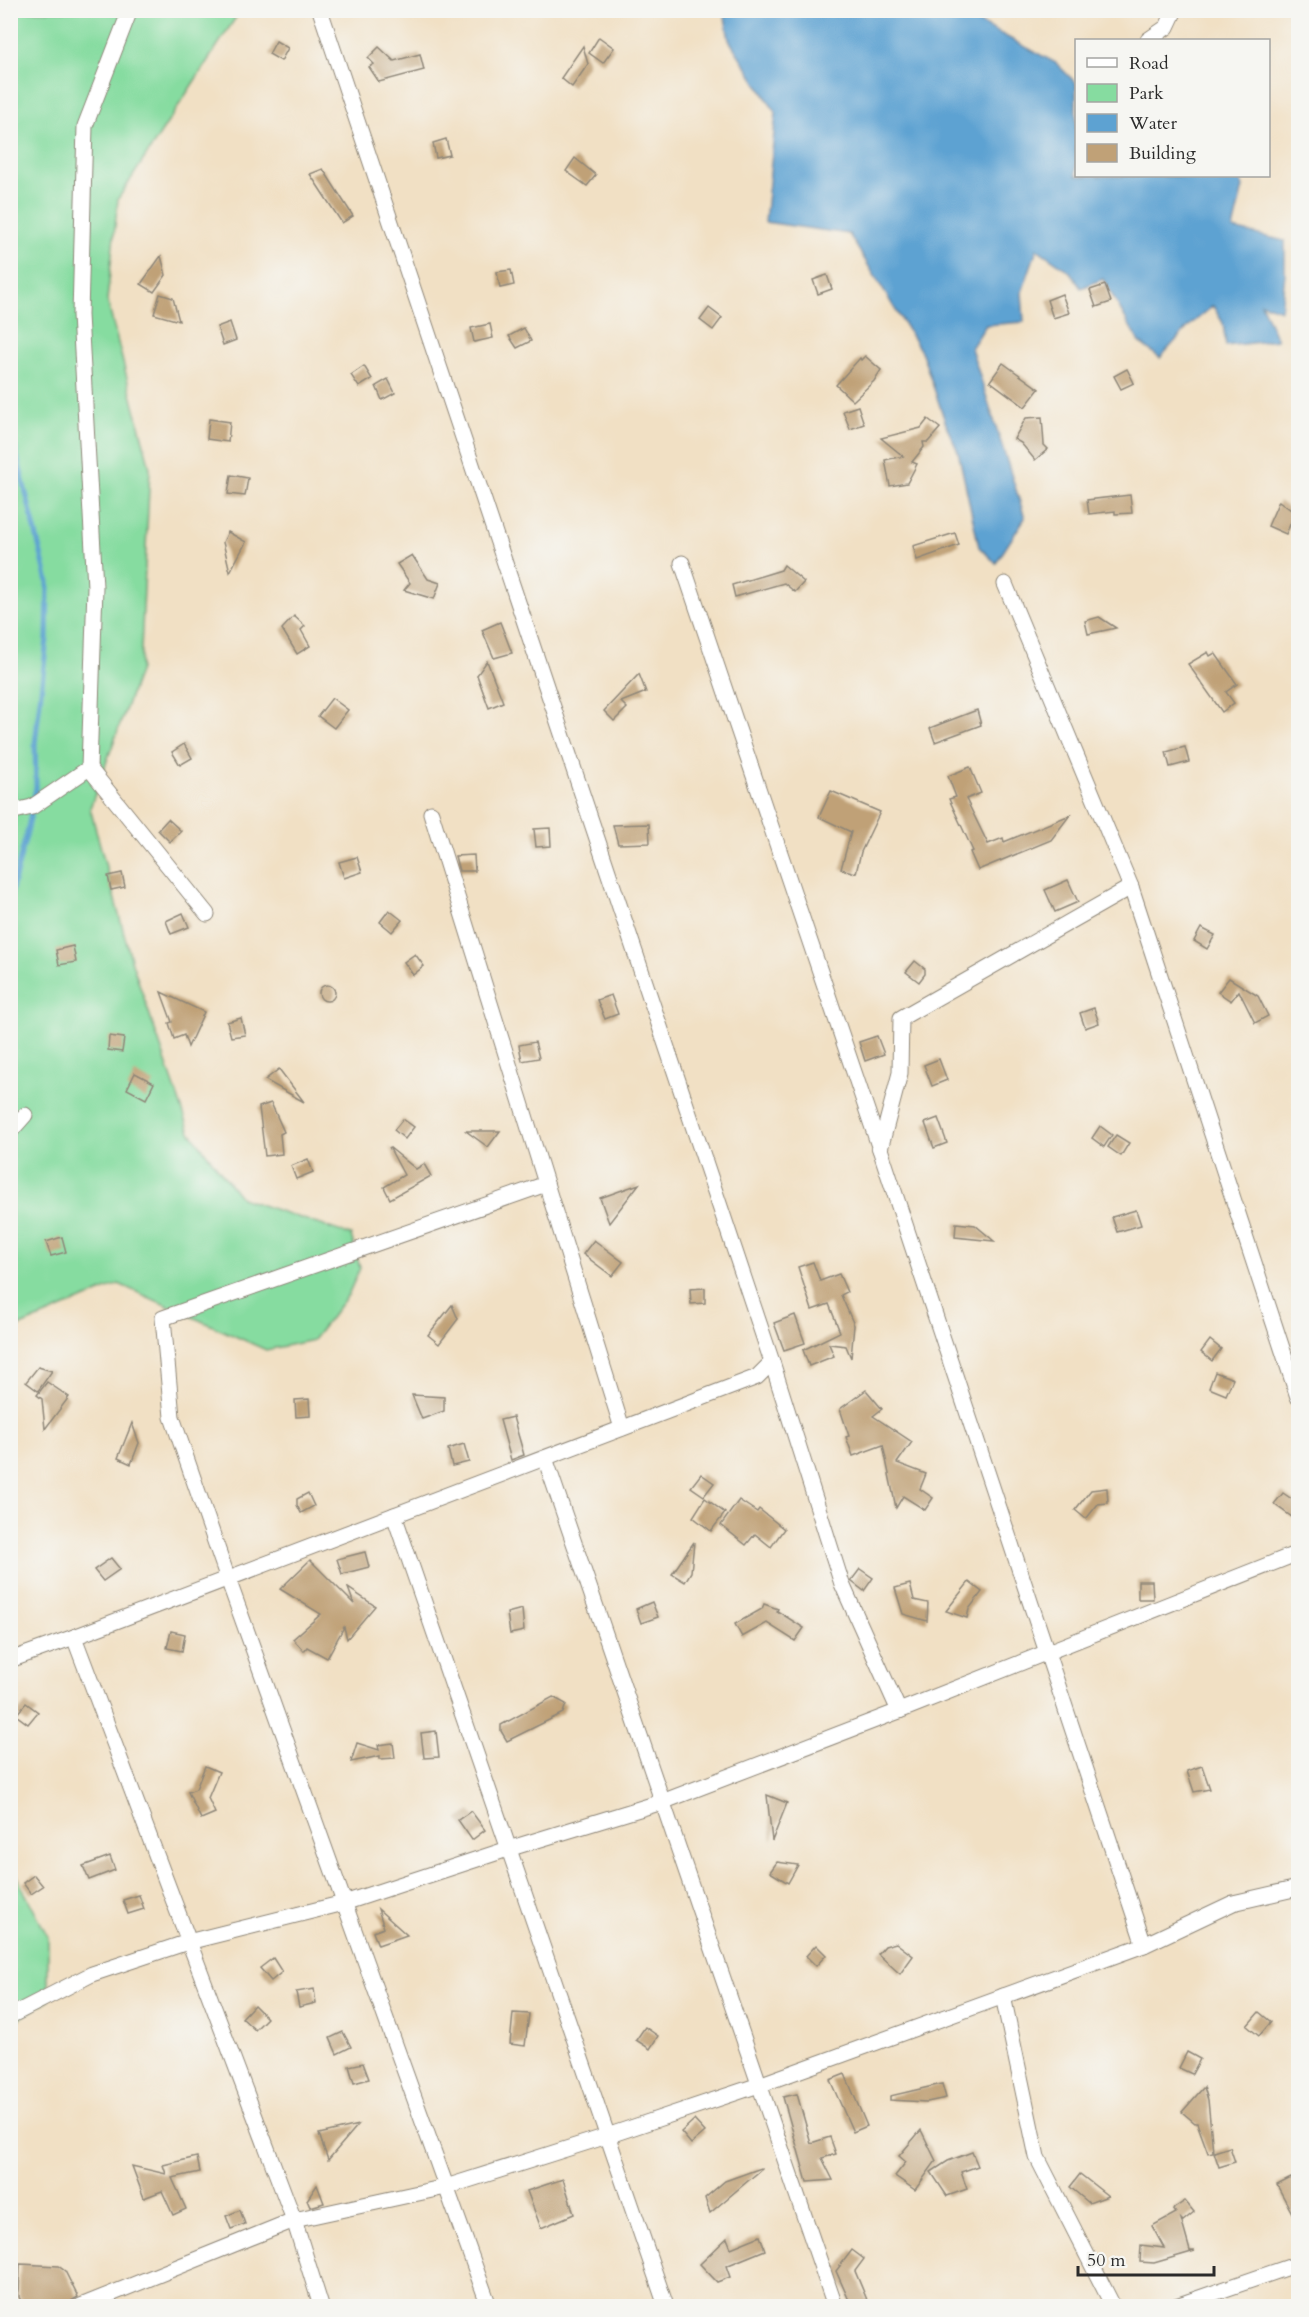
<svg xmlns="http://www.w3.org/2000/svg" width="1309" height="2317" font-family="Cardo,serif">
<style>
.green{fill:#86dca0;stroke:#588466;stroke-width:1.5}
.water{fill:#5da2d2;stroke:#44667e;stroke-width:1.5}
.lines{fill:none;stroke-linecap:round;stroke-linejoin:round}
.stream{stroke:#5da2d2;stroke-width:5}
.building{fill:#c0a177}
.street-casing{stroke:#8e8678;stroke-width:17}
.street{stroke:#fff;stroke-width:15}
</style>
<rect width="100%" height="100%" fill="#f6f6f2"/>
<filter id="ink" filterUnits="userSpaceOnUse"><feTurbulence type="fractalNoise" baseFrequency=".0167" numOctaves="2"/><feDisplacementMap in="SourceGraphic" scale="12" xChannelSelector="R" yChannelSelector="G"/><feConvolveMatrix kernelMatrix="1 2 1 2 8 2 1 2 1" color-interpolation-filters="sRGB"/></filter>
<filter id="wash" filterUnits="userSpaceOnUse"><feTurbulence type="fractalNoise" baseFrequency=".008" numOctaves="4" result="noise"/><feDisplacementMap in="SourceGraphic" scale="24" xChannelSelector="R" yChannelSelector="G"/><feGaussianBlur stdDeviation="1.35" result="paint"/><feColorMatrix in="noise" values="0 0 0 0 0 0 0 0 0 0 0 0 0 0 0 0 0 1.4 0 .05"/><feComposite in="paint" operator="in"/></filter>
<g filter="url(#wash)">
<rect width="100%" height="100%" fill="#f1e0c4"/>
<!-- green -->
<g class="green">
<polygon points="11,11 240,11 118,199 107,300 150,468 140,669 90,808 132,963 190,1132 241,1198 351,1235 360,1268 348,1295 313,1340 266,1350 119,1284 11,1330"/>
<polygon points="10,1864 48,1937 48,2000 11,2024"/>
</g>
<!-- water -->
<polygon class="water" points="724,11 958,11 1056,63 1076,83 1076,176 1239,176 1243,187 1233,229 1285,241 1285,274 1281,310 1261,303 1277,340 1226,346 1223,323 1213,306 1189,326 1160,358 1139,342 1103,279 1081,288 1070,272 1037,249 1022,292 1024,322 986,325 971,348 1025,518 996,563 979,547 958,451 948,430 922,353 849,234 765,222 776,113 729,40"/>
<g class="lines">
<!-- stream -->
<g class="stream">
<polyline points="10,11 11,10"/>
<polyline points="10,428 48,582 47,639 35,744 36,787 28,828 10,897"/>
</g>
</g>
<g id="blocks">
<!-- building -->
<g class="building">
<polygon points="599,37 614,48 603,63 589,53"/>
<polygon points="276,41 288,48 281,61 269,54"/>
<polygon points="583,46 588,64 572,87 561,78"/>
<polygon points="379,47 394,61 420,54 424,70 379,82 369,67 374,64 368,58"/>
<polygon points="446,139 450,155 436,158 433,143"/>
<polygon points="575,158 596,175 587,186 566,171"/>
<polygon points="323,169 353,216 342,223 310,174"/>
<polygon points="161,256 166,275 154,292 141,284"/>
<polygon points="511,270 514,285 500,288 497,272"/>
<polygon points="827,275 832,289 818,294 813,280"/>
<polygon points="1105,285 1111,302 1096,307 1090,290"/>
<polygon points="160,294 173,298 179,321 154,314"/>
<polygon points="1062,294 1069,313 1053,318 1047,300"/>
<polygon points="709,308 722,318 713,330 700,320"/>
<polygon points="230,322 236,340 223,345 217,327"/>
<polygon points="490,324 493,338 474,342 471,328"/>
<polygon points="524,328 531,341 517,348 509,336"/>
<polygon points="865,356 881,370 874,381 853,401 836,385 860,358 861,360"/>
<polygon points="1003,363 1039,389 1025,407 990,381"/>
<polygon points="364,366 372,379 359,387 351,375"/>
<polygon points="1127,369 1134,383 1121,389 1114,376"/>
<polygon points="388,379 395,393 382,400 376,386"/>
<polygon points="858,406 864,424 850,429 843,411"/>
<polygon points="1042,417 1044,445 1048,449 1035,460 1021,443 1014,439 1026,418"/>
<polygon points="209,419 230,422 228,442 207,439"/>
<polygon points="928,419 940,428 928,442 923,442 924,447 912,462 917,464 907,483 890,486 885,460 903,456 881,438 921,428"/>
<polygon points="231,475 248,478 245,496 228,494"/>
<polygon points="1130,495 1132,513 1115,514 1115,511 1089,514 1087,500"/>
<polygon points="1279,501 1295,513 1286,534 1268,526"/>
<polygon points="228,532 246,542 230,572 223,542"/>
<polygon points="955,533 959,545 917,560 913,546"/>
<polygon points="412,555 428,579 440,583 434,599 404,590 410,583 397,564"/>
<polygon points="784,565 804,582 795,592 784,583 735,597 732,585 781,570"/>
<polygon points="294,616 305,626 301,630 310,646 297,654 282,629"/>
<polygon points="1099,617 1116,628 1088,634 1085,621"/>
<polygon points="500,622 512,653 494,658 482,630"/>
<polygon points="1208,652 1210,656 1215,653 1237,684 1226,692 1234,703 1222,712 1188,664"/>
<polygon points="487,661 503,702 489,708 477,675"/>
<polygon points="639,674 646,692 621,702 627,708 614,721 604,711"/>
<polygon points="332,698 348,710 334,728 318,716"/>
<polygon points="977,710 981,725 935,742 930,728"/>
<polygon points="184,744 192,758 180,765 172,752"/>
<polygon points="1185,747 1189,762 1170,767 1166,752"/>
<polygon points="970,767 981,793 966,799 988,844 1003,838 1004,842 1070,815 1051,840 978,870 970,852 973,851 949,799 956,797 948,776"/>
<polygon points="831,791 880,812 861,852 856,873 841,869 851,832 819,817"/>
<polygon points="168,819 181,831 170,842 158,830"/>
<polygon points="649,824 650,843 618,844 613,825"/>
<polygon points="550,828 551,846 536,847 534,829"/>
<polygon points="474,855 475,871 459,871 455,856"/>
<polygon points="357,857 362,872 344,878 339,862"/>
<polygon points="122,873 125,887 111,890 108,876"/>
<polygon points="1068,880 1078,902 1055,912 1045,890"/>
<polygon points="389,910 402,920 392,932 380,922"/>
<polygon points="183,913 189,927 171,934 166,921"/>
<polygon points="1201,928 1215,935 1207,949 1194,941"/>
<polygon points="73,946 76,962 59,965 56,950"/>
<polygon points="415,954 424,966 413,975 404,962"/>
<polygon points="915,961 925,969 925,974 919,982 906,972"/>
<polygon points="1229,978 1258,996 1268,1016 1255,1023 1239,991 1231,1001 1218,992"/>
<circle cx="327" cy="993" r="8"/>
<polygon points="161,992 204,1012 188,1047 184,1035 174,1039 169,1023 172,1022"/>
<polygon points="611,995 618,1014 605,1019 597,1000"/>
<polygon points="1094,1008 1099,1023 1085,1028 1080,1013"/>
<polygon points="241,1018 245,1035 231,1037 227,1022"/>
<polygon points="109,1036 124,1038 122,1052 108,1050"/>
<polygon points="877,1036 884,1054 865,1061 859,1042"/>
<polygon points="535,1042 539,1058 522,1061 519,1045"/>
<polygon points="939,1059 947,1080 932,1086 924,1065"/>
<polygon points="279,1069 304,1102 265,1080"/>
<polygon points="135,1073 154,1083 146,1099 127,1089"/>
<polygon points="271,1103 284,1132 280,1134 282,1154 265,1156 259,1107"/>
<polygon points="938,1118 947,1143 934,1148 925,1123"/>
<polygon points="403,1119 414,1127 405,1139 394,1130"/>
<polygon points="1100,1126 1112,1135 1104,1147 1092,1138"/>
<polygon points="466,1131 500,1131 488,1147"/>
<polygon points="1116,1135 1129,1143 1121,1156 1108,1147"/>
<polygon points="389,1147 416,1169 424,1164 431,1176 390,1199 384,1187 404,1175"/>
<polygon points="308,1159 313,1172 296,1179 291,1166"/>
<polygon points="639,1184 609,1223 600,1198"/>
<polygon points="1136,1210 1141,1225 1117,1232 1112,1217"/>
<polygon points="956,1223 975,1225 994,1241 955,1237"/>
<polygon points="62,1237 66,1252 51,1256 46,1242"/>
<polygon points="594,1240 623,1262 612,1276 583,1254"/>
<polygon points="813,1262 820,1281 839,1274 847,1292 841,1295 854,1325 851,1358 846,1346 829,1344 834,1356 809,1366 803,1350 840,1332 829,1304 812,1310 798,1267"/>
<polygon points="705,1288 705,1303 691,1304 690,1289"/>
<polygon points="452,1305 458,1319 439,1344 428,1335"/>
<polygon points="795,1315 805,1343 784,1350 774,1323"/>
<polygon points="1210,1340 1221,1349 1212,1361 1201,1352"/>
<polygon points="38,1367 52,1371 38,1391 26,1382"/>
<polygon points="1215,1372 1233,1379 1226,1395 1209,1388"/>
<polygon points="47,1382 69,1397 45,1429 42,1399 37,1395"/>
<polygon points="866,1390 882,1409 873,1416 912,1442 897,1463 926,1474 920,1489 933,1498 925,1510 903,1496 896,1508 883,1445 853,1456 846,1437 849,1436 840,1409"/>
<polygon points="412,1395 444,1397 444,1411 422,1419"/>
<polygon points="309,1399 310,1416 296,1417 295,1400"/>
<polygon points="513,1417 524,1455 511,1460 500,1420"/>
<polygon points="132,1423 139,1443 131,1464 118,1458"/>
<polygon points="464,1444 469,1462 452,1466 448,1449"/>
<polygon points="701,1474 714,1483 704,1496 691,1487"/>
<polygon points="1107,1488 1108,1503 1098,1504 1086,1519 1075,1510 1091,1490"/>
<polygon points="308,1493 314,1506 301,1513 297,1505 297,1499"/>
<polygon points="1283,1493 1299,1504 1299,1522 1274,1504"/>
<polygon points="705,1498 725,1513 711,1531 693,1517"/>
<polygon points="739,1500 757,1512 759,1509 784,1529 771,1547 755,1534 746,1545 721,1525"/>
<polygon points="694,1542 691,1572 685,1582 672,1574"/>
<polygon points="365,1552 369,1567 342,1574 337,1559"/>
<polygon points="111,1558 120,1569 103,1581 94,1570"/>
<polygon points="310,1560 354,1604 348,1588 375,1606 347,1639 344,1627 327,1658 307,1647 304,1651 293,1639 321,1614 280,1589"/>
<polygon points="860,1569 873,1578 864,1591 851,1581"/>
<polygon points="1138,1581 1152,1581 1153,1599 1138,1599"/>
<polygon points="969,1582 982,1592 969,1609 967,1618 946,1611"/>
<polygon points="910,1584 914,1600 928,1603 927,1621 903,1614 895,1588"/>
<polygon points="652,1602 658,1617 641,1623 636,1609"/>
<polygon points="764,1604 778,1609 777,1611 804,1628 795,1641 767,1623 742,1637 735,1624 762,1609"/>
<polygon points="522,1609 524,1631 510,1634 507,1613"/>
<polygon points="171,1631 185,1634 182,1651 167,1648"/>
<polygon points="553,1697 566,1704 563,1713 507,1741 501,1731 501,1725"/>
<polygon points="26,1703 38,1712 28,1724 16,1715"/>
<polygon points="436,1731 439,1757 424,1758 421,1733"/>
<polygon points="357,1743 379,1750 378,1745 393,1743 395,1758 380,1759 380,1756 351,1762"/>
<polygon points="205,1766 219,1772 208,1798 215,1813 201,1819 188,1792 196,1789"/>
<polygon points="1202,1766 1210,1789 1194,1792 1187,1771"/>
<polygon points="767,1795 787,1803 772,1841"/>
<polygon points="471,1811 485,1830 472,1840 458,1820"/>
<polygon points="110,1856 115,1870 89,1880 83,1866"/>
<polygon points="777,1862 798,1865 788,1883 770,1872"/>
<polygon points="34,1875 43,1886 31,1894 23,1883"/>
<polygon points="139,1895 144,1909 128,1914 123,1900"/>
<polygon points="378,1909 407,1935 378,1945 373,1932 384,1928"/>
<polygon points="896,1943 913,1956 900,1974 878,1954 885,1946"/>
<polygon points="816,1945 826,1955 816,1966 806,1956"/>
<polygon points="273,1958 282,1972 271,1981 260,1968"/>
<polygon points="314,1989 316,2003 299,2007 296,1992"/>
<polygon points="254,2005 267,2018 255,2030 242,2018"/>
<polygon points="1259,2012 1271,2022 1259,2036 1247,2026"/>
<polygon points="513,2013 529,2014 525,2046 510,2044"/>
<polygon points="645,2027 658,2036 650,2049 636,2040"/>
<polygon points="343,2032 351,2047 337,2054 330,2038"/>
<polygon points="1187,2052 1200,2059 1192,2074 1179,2068"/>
<polygon points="363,2063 369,2079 354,2083 349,2066"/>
<polygon points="845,2074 867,2126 853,2132 830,2080"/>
<polygon points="942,2084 946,2098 927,2102 890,2100 890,2096"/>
<polygon points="1204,2087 1208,2100 1213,2152 1208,2153 1197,2123 1195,2123 1182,2112"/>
<polygon points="797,2094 811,2143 830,2137 836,2154 822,2158 833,2180 807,2182 783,2097"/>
<polygon points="694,2120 705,2132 691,2144 681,2132"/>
<polygon points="358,2125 328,2160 319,2134"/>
<polygon points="921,2130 936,2161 915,2190 895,2176 906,2162 899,2156"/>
<polygon points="1230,2147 1235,2162 1219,2167 1214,2152"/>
<polygon points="972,2152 978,2166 961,2172 967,2189 947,2196 931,2172 948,2161"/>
<polygon points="197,2157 200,2172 172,2178 186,2209 173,2215 162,2191 144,2198 132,2166 166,2174 163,2165"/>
<polygon points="761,2168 762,2169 710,2213 705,2198 725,2181"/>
<polygon points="1080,2174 1108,2196 1089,2203 1070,2187"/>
<polygon points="1291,2178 1299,2192 1299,2226 1277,2185"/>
<polygon points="563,2179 574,2214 541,2228 527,2191"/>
<polygon points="317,2185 324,2203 310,2207 307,2200"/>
<polygon points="1185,2201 1194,2212 1183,2221 1181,2219 1190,2251 1195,2251 1154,2263 1140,2262 1141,2245 1164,2248 1152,2226 1176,2213 1173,2209"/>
<polygon points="240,2210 245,2224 231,2229 226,2216"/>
<polygon points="760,2236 765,2250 726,2266 730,2277 717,2282 700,2264 727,2238 731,2248"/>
<polygon points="852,2250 864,2259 855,2271 870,2307 852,2307 836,2271"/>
<polygon points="20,2264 58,2266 65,2271 78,2297 61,2307 24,2307 19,2297"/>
</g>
</g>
</g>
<g filter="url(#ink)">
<use href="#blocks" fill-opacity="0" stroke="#8e8678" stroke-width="1.5"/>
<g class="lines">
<defs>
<g id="street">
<polyline points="130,10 85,126 80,315 95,587 89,768 207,914"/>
<polyline points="320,10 772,1362 842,1584 899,1711"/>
<polyline points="1148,40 1167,27 1175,10"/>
<polyline points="682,563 880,1149 1144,1945"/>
<polyline points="1005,584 1131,887 1298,1397"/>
<polyline points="10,812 32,807 89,768"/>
<polyline points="431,813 622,1428"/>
<polyline points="10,1132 25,1115"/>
<polyline points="880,1149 900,1073 901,1018 1131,887"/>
<polyline points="545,1458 835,2306"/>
<polyline points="394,1515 666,2306"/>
<polyline points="10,1660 74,1637"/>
<polyline points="1003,1996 1037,2157 1113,2306"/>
<polyline points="10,2016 92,1974 188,1942 344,1903 508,1849 662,1802 899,1711 1298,1553"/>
<polyline points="81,2306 294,2220 446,2187 607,2136 759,2085 1144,1945 1233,1903 1298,1888"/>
<polyline points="321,2306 294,2220 74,1637 757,1377 772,1362"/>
<polyline points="489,2306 228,1579 172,1417 163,1318 546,1184"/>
<polyline points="1176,2306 1298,2264"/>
</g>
</defs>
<!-- street casing -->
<use href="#street" class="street-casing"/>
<!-- street -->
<use href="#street" class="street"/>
</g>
</g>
<!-- margin -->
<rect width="1309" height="2317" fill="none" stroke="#f6f6f2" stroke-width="36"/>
<!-- legend -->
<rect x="1075" y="39" width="195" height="138" fill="#f6f6f2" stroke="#a5a5a2" stroke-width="1.5"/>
<rect x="1087" y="58" width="30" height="9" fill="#ffffff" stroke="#a5a5a2" stroke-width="1.5"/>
<text x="1129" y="69" font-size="18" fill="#2b2b2b">Road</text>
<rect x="1087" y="84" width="30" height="18" fill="#86dca0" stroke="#a5a5a2" stroke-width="1.5"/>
<text x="1129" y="99" font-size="18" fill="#2b2b2b">Park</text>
<rect x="1087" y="114" width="30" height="18" fill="#5da2d2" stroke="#a5a5a2" stroke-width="1.5"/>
<text x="1129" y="129" font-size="18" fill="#2b2b2b">Water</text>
<rect x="1087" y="144" width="30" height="18" fill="#c0a177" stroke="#a5a5a2" stroke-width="1.5"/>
<text x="1129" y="159" font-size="18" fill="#2b2b2b">Building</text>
<!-- scale -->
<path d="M1078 2266v9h136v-9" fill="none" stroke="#2b2b2b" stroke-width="3"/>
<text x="1087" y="2266" font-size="18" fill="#2b2b2b" stroke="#f6f6f2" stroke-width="4.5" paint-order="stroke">50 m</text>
</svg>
